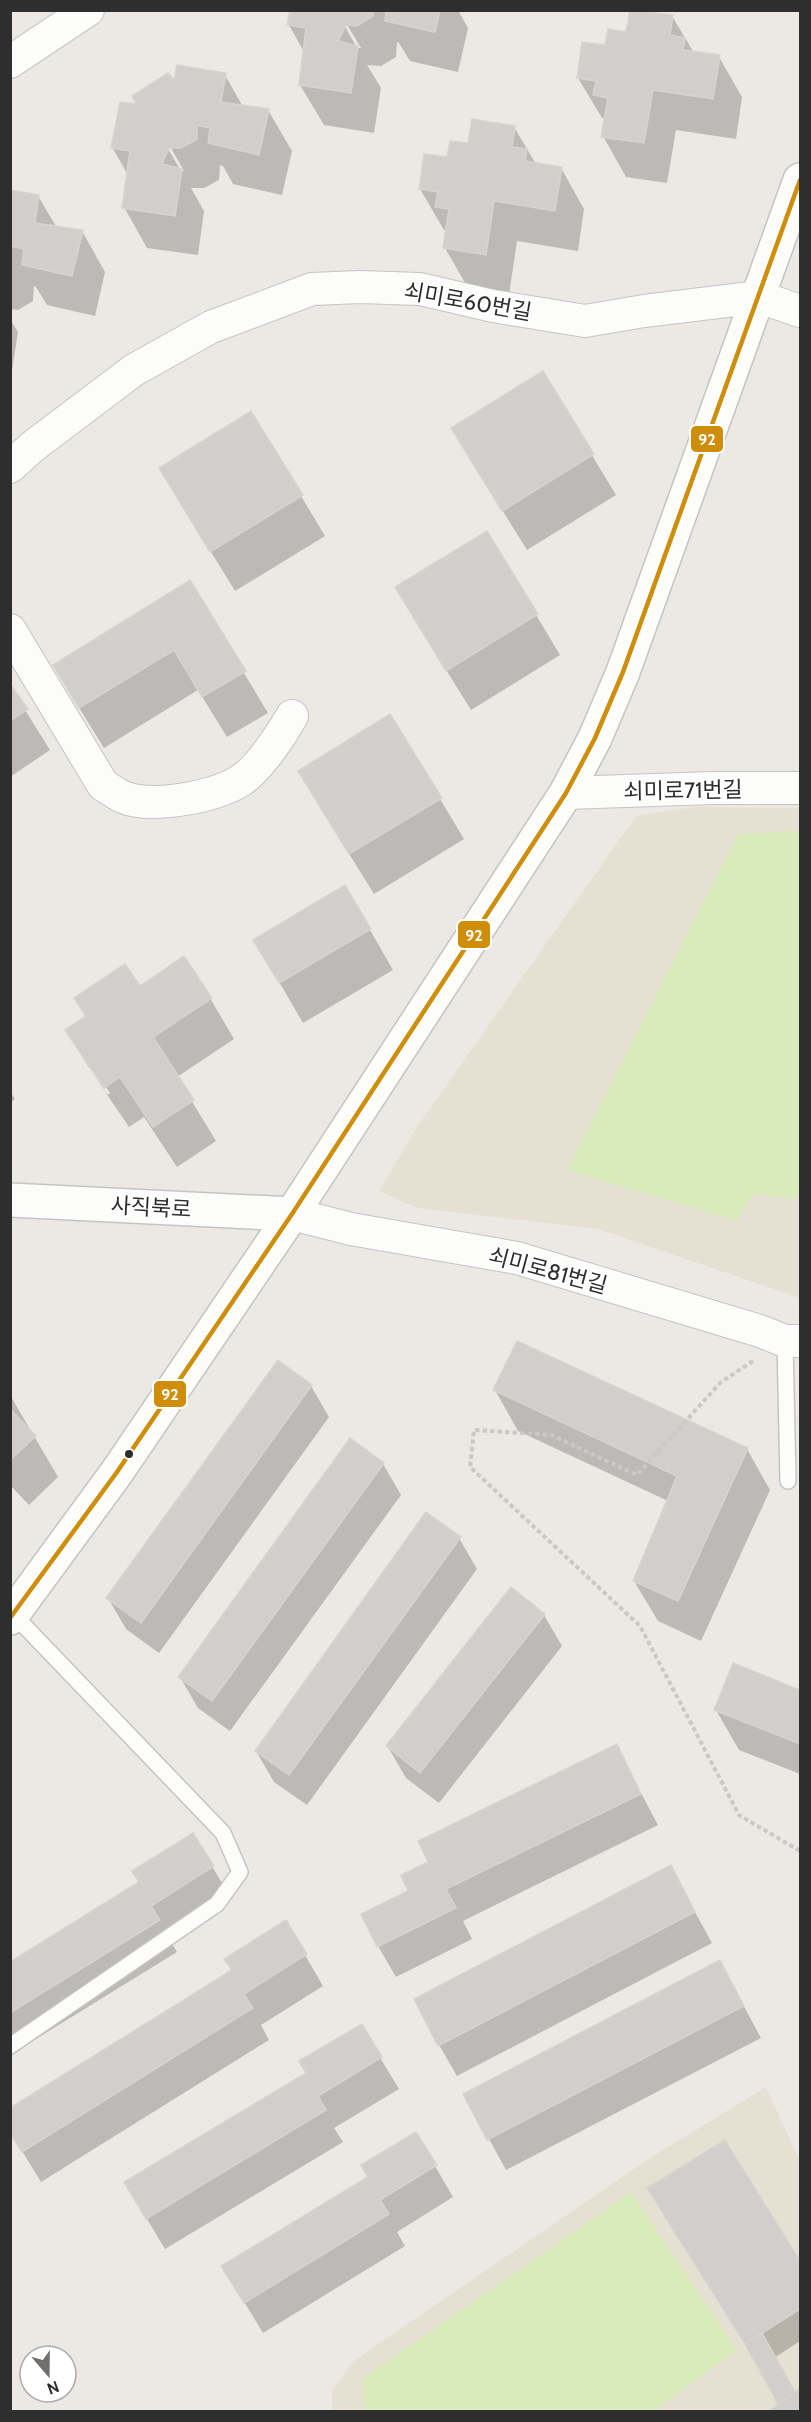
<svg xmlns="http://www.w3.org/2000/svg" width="811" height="2422" font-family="Cabin,'Noto Sans KR',sans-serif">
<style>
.education{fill:#e6e0d3}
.pitch{fill:#d9eabb}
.shadow{fill:#0003;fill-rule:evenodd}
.building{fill:#d1cecb;stroke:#d7d4d0;stroke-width:1.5}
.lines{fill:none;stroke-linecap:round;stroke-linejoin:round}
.service-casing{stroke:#c5c4c5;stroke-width:18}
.minor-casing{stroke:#c5c4c5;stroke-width:34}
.secondary-casing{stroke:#c5c4c5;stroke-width:36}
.path{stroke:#c9c9c8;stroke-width:4;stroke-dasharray:4.5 3;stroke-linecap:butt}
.service{stroke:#fcfcfb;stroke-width:15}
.minor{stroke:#fcfcfb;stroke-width:32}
.secondary{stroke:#fcfcfb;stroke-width:33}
.bus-1-casing{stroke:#fff;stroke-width:9}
.bus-1{stroke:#cf8e09;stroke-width:4.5}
.bus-dot{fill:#2e2e2e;stroke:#fff;stroke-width:2}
.labels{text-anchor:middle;stroke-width:4.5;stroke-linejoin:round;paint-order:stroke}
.street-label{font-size:22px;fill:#2e2e2e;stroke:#fff}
.line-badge{stroke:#fff;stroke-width:2}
.badge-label{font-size:16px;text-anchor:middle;font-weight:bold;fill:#fff}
</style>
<rect width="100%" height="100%" fill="#ece8e4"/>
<!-- education -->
<g class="education">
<polygon points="693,807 800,808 800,1298 598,1229 417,1208 379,1191 417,1127 636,816"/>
<polygon points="766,2087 800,2161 800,2411 333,2412 332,2391 352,2362 650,2158"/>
</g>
<!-- pitch -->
<g class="pitch">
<polygon points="800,831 800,1186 796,1199 753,1194 737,1221 567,1170 738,834"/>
<polygon points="631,2192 737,2350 653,2411 365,2411 362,2379"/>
</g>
<!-- shadow -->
<g class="shadow">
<path d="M291,10H458L468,28L458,72L410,61L399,43L397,42L396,57L381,66L367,65L381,88L374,133L324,125L300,85L304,52L289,25ZM343,18L361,48H357L341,19Z"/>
<polygon points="631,10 672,16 694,53 719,57 742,97 736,139 676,130 667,183 626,177 603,136 606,119 602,118 578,78 607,47 627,34"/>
<path d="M225,75L243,107L268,110L292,151L282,195L233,184L223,166L220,165L219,180L204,188H191L204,211L198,255L147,248L124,207L128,175L112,147L139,106L175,83ZM167,141L184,171H181L164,142Z"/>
<polygon points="514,127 536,164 561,168 584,209 578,251 517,241 509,295 468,288 445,248 448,230 444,230 420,189 449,159 469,145"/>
<polygon points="10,191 38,196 57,228 82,231 105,272 95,316 47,305 36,287 34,286 33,301 18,310 10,309"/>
<polygon points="10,319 18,332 11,377 10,377"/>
<polygon points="542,373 616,495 527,550 476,468"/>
<polygon points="301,496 325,536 235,591 184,508"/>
<polygon points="487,533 560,655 471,710 420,628"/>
<polygon points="189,582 268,713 227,737 198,690 104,748 78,706"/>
<polygon points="10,686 50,750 10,777"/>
<polygon points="440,799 464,839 374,894 323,812"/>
<polygon points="370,930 393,970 303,1023 278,980"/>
<polygon points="139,988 210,998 234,1039 177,1077 216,1141 177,1167 144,1117 129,1127 89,1068 107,1095 110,1093 93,1068 89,1068 67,1030 87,1017 76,999"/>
<polygon points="10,1091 15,1099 10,1103"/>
<polygon points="311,1386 329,1417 159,1653 126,1629 108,1598"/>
<polygon points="495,1390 747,1449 770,1490 701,1641 658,1621 634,1581 668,1501 518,1431"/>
<polygon points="10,1395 58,1477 29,1505 10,1485"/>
<polygon points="383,1464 401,1495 230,1731 198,1708 180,1677"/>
<polygon points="459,1538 477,1569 307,1805 274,1782 256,1751"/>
<polygon points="544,1615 562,1646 439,1803 406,1778 388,1747"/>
<polygon points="733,1665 800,1692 800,1774 739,1750 716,1710"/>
<polygon points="616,1746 658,1825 463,1921 472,1939 396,1977 378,1946 410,1891"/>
<polygon points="193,1835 231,1898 168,1937 177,1952 10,2055 10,1964 140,1883"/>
<polygon points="670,1867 712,1943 457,2076 439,2045"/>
<polygon points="286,1922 323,1986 261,2025 269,2040 41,2182 19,2146 233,1971"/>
<polygon points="720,1962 761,2038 506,2170 465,2095"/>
<polygon points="361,2026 399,2089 334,2128 343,2142 165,2249 144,2214"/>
<polygon points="724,2142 800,2264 800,2341 774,2358 795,2394 800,2389 800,2412 770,2412 780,2404 756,2361"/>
<polygon points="435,2166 453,2197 397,2232 405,2246 263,2333 223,2267"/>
</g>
<!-- building -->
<g class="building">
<polygon points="290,10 373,10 373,16 357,26 346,25 338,41 358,46 351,93 299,85 306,28 287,25"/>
<polygon points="386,10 440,10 435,32 385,21"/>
<polygon points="630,10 673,15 670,35 685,38 683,50 720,55 713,99 653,90 644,143 601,137 608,98 593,95 596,81 577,78 582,42 605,45 608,29 626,32"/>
<polygon points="177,65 226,73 221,102 269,109 259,155 208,143 210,128 197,125 197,139 181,148 169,148 162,164 182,169 175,216 122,208 130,151 111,148 120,102 137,104 132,96 168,73 174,80"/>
<polygon points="472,119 515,126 512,147 527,149 525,161 562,167 555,211 494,201 486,255 443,248 449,209 435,207 438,192 419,189 424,154 447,157 450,141 468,143"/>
<polygon points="10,190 39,195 35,223 83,230 72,276 22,265 24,249 11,246 10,254"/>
<polygon points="543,371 594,454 502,511 451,428"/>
<polygon points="251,411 303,495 210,552 159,468"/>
<polygon points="487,531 538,614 446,671 395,587"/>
<polygon points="190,580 246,671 202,697 174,650 79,708 53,665"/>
<polygon points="10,684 28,709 10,721"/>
<polygon points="390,714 442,798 349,854 298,771"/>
<polygon points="345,885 371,929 279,983 253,940"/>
<polygon points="184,956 212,998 153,1037 194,1100 153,1127 120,1077 104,1088 65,1030 86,1016 74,998 125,964 140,986"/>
<polygon points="517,1341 748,1448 678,1601 633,1581 677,1476 493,1390"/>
<polygon points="278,1360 312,1385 141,1623 106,1598"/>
<polygon points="10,1409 36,1436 10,1460"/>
<polygon points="350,1438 384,1463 212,1701 178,1677"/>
<polygon points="426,1512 461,1537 289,1775 255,1751"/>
<polygon points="511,1587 545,1614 420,1773 386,1746"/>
<polygon points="733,1663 800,1690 800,1744 714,1710"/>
<polygon points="617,1744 641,1794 446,1889 456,1908 377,1947 361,1914 408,1891 401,1875 428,1862 418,1841"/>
<polygon points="193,1833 214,1866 151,1906 160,1920 10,2013 10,1962 139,1882 132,1871"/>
<polygon points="671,1865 695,1912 438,2046 414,1999"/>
<polygon points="286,1920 307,1954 244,1994 253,2008 22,2152 10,2133 10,2108 232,1970 224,1959"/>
<polygon points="720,1960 744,2006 487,2140 463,2094"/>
<polygon points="362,2024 382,2057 318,2096 326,2110 146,2219 124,2182 306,2073 299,2061"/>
<polygon points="416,2132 437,2165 380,2200 389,2214 244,2303 221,2266 368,2177 361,2165"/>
<polygon points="725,2140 800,2261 800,2309 745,2344 647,2188"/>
<polygon points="762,2333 795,2392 778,2404 745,2344"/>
<polygon points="800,2388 800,2412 768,2412 795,2392"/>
</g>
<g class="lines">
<defs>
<g id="service">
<polyline points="785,1341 788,1481"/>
<polyline points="10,2046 217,1904 240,1872 223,1833 13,1614"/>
</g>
<g id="minor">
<polyline points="10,62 88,10"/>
<polyline points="10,467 32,447 134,370 211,327 312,289 360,287 420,289 493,306 585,321 644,311 759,297 800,311"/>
<path d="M10,630L103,785C110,789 116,794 123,797C151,809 214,797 240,781C259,769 281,735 292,716"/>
<polyline points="566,793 713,788 800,788"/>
<polyline points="292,1214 351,1229 517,1258 760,1331 785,1341 800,1341"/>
</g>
<g id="secondary">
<polyline points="10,1200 292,1214"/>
<polyline points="10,1618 117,1472 292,1214 566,793 595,738 623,672 800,180"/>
</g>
</defs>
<!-- service casing -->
<use href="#service" class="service-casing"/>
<!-- minor casing -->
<use href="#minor" class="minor-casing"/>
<!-- secondary casing -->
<use href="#secondary" class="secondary-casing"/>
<!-- path -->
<polyline class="path" points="753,1361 721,1382 637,1475 551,1435 474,1430 470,1467 640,1626 739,1815 800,1851"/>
<!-- service -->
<use href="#service" class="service"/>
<!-- minor -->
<use href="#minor" class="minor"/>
<!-- secondary -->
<use href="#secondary" class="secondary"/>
<defs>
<polyline id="bus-1" points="10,1618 117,1472 292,1214 566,793 595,738 623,672 800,180"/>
</defs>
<!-- bus-1 casing -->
<use href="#bus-1" class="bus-1-casing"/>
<!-- bus-1 -->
<use href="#bus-1" class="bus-1"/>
</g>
<!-- markers -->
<circle class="bus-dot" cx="129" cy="1454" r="5"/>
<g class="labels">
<!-- street labels -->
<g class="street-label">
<text transform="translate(468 301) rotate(10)" y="8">쇠미로60번길</text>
<text transform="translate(683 790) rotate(-1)" y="8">쇠미로71번길</text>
<text transform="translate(151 1207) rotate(3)" y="8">사직북로</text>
<text transform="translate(548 1270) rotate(15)" y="8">쇠미로81번길</text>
</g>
</g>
<g class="line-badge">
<rect x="690" y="425" width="34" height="28" rx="6" fill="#cf8e09"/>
<rect x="457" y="920" width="34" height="29" rx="6" fill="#cf8e09"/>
<rect x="153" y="1380" width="34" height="28" rx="6" fill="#cf8e09"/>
</g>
<g class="badge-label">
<text x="707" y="445">92</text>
<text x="474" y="941">92</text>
<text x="170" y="1400">92</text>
</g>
<!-- border -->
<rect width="811" height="2422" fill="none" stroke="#2e2e2e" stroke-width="24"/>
<!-- north arrow -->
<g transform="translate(48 2374) rotate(160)"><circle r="28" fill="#ffffff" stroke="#ababab" stroke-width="1.5"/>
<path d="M0-4.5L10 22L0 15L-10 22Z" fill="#706f6e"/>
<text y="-9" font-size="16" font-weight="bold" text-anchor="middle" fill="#2e2e2e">N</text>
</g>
</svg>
